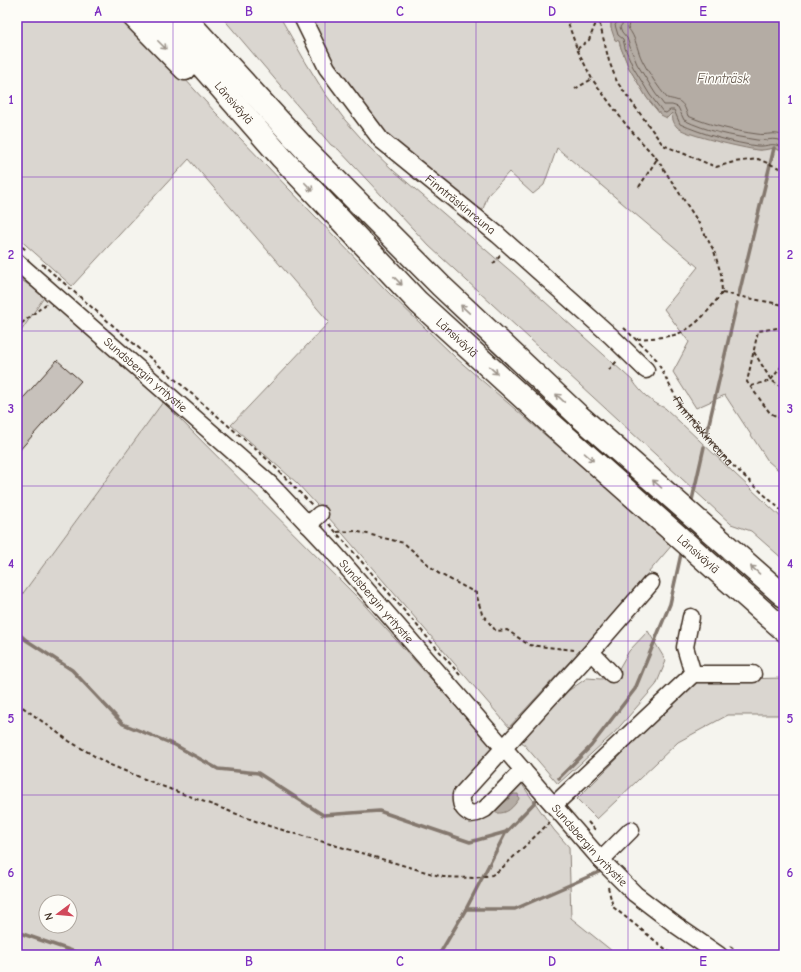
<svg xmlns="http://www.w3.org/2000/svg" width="801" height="972" font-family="'Comic Neue',sans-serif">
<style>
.built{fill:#e7e5df}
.green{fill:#dad6d0;stroke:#8a8077;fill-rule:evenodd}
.water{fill:#b4aca4;stroke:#84786e}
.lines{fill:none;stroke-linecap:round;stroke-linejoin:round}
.shore{stroke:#6b5e54;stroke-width:1}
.stream{stroke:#84786e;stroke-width:3.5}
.building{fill:#c7c1bb;stroke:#3b2a1e}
.minor-casing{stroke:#3b2a1e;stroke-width:19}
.highway-casing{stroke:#3b2a1e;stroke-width:25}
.path{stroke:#3b2a1e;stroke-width:2;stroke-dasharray:4 3;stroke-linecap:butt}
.minor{stroke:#fdfcf7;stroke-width:16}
.highway{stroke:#fdfcf7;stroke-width:22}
.oneway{stroke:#9c938a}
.grid{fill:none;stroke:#7b2cbf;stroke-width:1;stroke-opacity:0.55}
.labels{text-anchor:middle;stroke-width:3;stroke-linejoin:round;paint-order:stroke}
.street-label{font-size:12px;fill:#3b2a1e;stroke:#fdfcf7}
.water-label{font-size:13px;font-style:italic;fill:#65584d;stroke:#fdfcf7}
.neatline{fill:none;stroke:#7b2cbf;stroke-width:1.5}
.grid-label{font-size:13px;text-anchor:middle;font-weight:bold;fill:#7b2cbf}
</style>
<rect width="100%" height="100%" fill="#f5f4ee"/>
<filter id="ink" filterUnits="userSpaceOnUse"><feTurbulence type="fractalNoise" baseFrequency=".025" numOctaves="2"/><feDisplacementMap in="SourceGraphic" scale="8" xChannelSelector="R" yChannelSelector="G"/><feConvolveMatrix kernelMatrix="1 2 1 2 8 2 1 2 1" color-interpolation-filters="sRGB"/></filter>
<g filter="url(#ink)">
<!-- built -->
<polygon class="built" points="45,296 163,402 21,596 17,593 17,337"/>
<!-- green -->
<g class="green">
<polygon points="17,17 125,17 153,44 215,112 388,292 456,358 672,545 607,621 509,727 337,527 297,483 231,425 329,322 189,159 72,286 17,237"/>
<path d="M222,17H280L305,61L324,92L345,120L368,146L394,171L514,274L633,381C642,394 651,402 665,408L784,520V560L751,531L731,524L429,246L338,149L331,145Z"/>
<polygon points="295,17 606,17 611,23 611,28 619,41 621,48 629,68 647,98 661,115 672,112 759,150 774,148 784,152 784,475 768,461 725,395 696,408 673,372 689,342 664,309 698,267 557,148 544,185 533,194 509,172 488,195 477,226 396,149"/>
<polygon points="17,277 45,296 17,337"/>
<path d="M163,402L359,599L496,751L458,795L463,815L519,780L554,830L569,847L571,918L617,955H17V593L21,596ZM46,902H70V926H46Z"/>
<polygon points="648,631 666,661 656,685 614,733 558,784 521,741 568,691 587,678 601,679 614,677 629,651"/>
<polygon points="784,678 784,715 728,715 678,742 597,819 577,799 696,680"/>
</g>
<!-- water -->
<g class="water">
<path d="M616,17H784V152C769,145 770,151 757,150C744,148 684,135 677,127C673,123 672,117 672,113L667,118L661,115L647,98L629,68L621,48L619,41L615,40L611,28V23Z"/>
<path d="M514,794H518L519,799C512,808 508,814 496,813L495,811Z"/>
</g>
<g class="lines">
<!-- shore -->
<g class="shore">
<path d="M619,17V20L615,25L618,35L623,39L625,48L633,67L650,95L663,112L666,113L670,110H674L680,124C702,134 734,143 757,146C770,147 770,141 784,148"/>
<path d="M624,17V22L620,27L622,32L627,38L630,47L637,64L655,93L664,105H672L678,107L684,120C706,131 732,136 757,140C768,142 771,136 784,142"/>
<path d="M630,17L628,28C636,37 637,50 642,60C649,74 658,87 667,98C681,101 683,101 688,116C709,125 734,131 757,134C767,136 774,131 784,136"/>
</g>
<!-- stream -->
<g class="stream">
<polyline points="739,294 774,148"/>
<polyline points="707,432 737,303"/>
<polyline points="692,500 704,447"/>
<polyline points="687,528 687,526"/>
<polyline points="17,632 26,640 72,670 123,724 175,745 218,769 258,773 323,815 379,811 470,842 506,832 536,801"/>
<polyline points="559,778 591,746 635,689 670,604 681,554"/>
<polyline points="466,909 515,909 599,872"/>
<polyline points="17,932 84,955"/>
<polyline points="439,955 466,909 506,832"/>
</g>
</g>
<!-- building -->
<polygon class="building" points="57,360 81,381 17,453 17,405"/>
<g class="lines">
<defs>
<g id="minor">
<path id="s2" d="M302,17L327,68L381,140L498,235L611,336L646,370"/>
<path id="s3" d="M17,262L270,484L330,548L601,860L635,894L677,926L719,955"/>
<polyline points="308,525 320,514"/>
<polyline points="691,617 685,647 693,674"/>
<polyline points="591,652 612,674"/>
<path d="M523,770L485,809L477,813L471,814C463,810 460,804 461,795L591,652L651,583"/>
<polyline points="554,805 693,674 753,674"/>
<polyline points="601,860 631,830"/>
</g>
<g id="highway">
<polyline points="134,17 185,69"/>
<path id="s4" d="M159,17L282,158L418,302L555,427L784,630"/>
<polyline points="184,17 304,148 441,286 579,416 784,596"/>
</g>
</defs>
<!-- minor casing -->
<use href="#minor" class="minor-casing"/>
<!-- highway casing -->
<use href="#highway" class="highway-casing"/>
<!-- path -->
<g class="path">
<path d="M566,17L577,49L592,79L627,126L657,159L697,220L714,251L721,274L722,293C709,310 695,329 674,335C662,338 649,338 637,339"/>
<polyline points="598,17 609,61 617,82 663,145 716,167 734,162 758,159 784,170"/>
<polyline points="577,49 589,40 598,18"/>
<polyline points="575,89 592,79"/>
<polyline points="639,187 657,159"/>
<polyline points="17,242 27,251"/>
<polyline points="42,264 268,460 312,505"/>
<polyline points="493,264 501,255"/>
<polyline points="722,293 784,305"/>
<polyline points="784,327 758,331 747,382 770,413 784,420"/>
<polyline points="624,328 657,360"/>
<polyline points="17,329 22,323 46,304"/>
<polyline points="754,352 771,380 784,389"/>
<path id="s1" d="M659,365L681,407L730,463L784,513"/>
<polyline points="609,370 617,361"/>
<polyline points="751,386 771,380 784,363"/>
<polyline points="329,524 460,675"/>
<polyline points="337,532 355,531 404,543 438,573 476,593 482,614 496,631 507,630 529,645 574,650"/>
<polyline points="17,703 69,741 108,764 159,785 269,826 443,877 474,878 492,875 501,869 550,822"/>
<polyline points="588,822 597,832"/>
<polyline points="608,887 613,907 673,955"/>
<polyline points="730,946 742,955"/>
</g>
<!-- minor -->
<use href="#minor" class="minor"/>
<!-- highway -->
<use href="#highway" class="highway"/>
</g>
<!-- one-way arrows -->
<defs><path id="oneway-shaft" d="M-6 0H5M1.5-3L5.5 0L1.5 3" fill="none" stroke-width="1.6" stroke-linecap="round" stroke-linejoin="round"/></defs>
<g class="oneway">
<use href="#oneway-shaft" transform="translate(162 45) rotate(45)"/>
<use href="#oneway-shaft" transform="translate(309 187) rotate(46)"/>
<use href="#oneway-shaft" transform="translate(398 281) rotate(46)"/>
<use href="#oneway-shaft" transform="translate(465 309) rotate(-137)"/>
<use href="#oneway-shaft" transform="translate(493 370) rotate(43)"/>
<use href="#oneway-shaft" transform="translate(560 398) rotate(-137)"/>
<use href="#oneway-shaft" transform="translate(589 457) rotate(41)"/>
<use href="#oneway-shaft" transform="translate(657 484) rotate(-139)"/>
<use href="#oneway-shaft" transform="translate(755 570) rotate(-139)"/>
</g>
</g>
<!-- grid -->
<path class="grid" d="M173,17V955M325,17V955M476,17V955M628,17V955M17,177H784M17,331H784M17,486H784M17,641H784M17,795H784"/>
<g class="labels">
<!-- street labels -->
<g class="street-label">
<text dy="4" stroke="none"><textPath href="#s4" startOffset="114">Länsiväylä</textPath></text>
<text dy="4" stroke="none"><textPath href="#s2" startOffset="249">Finnträskinreuna</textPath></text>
<text dy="4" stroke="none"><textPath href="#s4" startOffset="438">Länsiväylä</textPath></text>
<text dy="4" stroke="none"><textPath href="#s3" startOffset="171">Sundsbergin yritystie</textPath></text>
<text dy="4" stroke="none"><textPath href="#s1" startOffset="80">Finnträskinreuna</textPath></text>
<text dy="4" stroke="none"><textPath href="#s4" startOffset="762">Länsiväylä</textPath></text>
<text dy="4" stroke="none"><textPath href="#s3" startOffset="495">Sundsbergin yritystie</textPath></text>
<text dy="4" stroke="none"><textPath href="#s3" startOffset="819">Sundsbergin yritystie</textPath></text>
</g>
<!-- water labels -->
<g class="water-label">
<text x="723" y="83">Finnträsk</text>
</g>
</g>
<!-- margin -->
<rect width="801" height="972" fill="none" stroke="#fdfcf7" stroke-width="44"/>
<!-- north arrow -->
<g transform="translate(58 914) rotate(254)"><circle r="19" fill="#fdfcf7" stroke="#afa8a0"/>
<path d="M0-3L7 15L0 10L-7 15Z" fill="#d1495b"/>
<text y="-6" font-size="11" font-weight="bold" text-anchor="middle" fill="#3b2a1e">N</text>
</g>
<rect x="22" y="22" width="757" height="928" class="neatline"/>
<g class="grid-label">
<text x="98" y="16">A</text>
<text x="249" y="16">B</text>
<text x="400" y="16">C</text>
<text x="552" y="16">D</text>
<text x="703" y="16">E</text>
<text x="11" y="104">1</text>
<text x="790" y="104">1</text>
<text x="11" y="259">2</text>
<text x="790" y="259">2</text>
<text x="11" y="413">3</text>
<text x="790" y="413">3</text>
<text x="11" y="568">4</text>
<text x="790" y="568">4</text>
<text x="11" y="723">5</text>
<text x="790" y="723">5</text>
<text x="11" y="877">6</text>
<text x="790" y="877">6</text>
<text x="98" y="966">A</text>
<text x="249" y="966">B</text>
<text x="400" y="966">C</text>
<text x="552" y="966">D</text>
<text x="703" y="966">E</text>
</g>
</svg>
